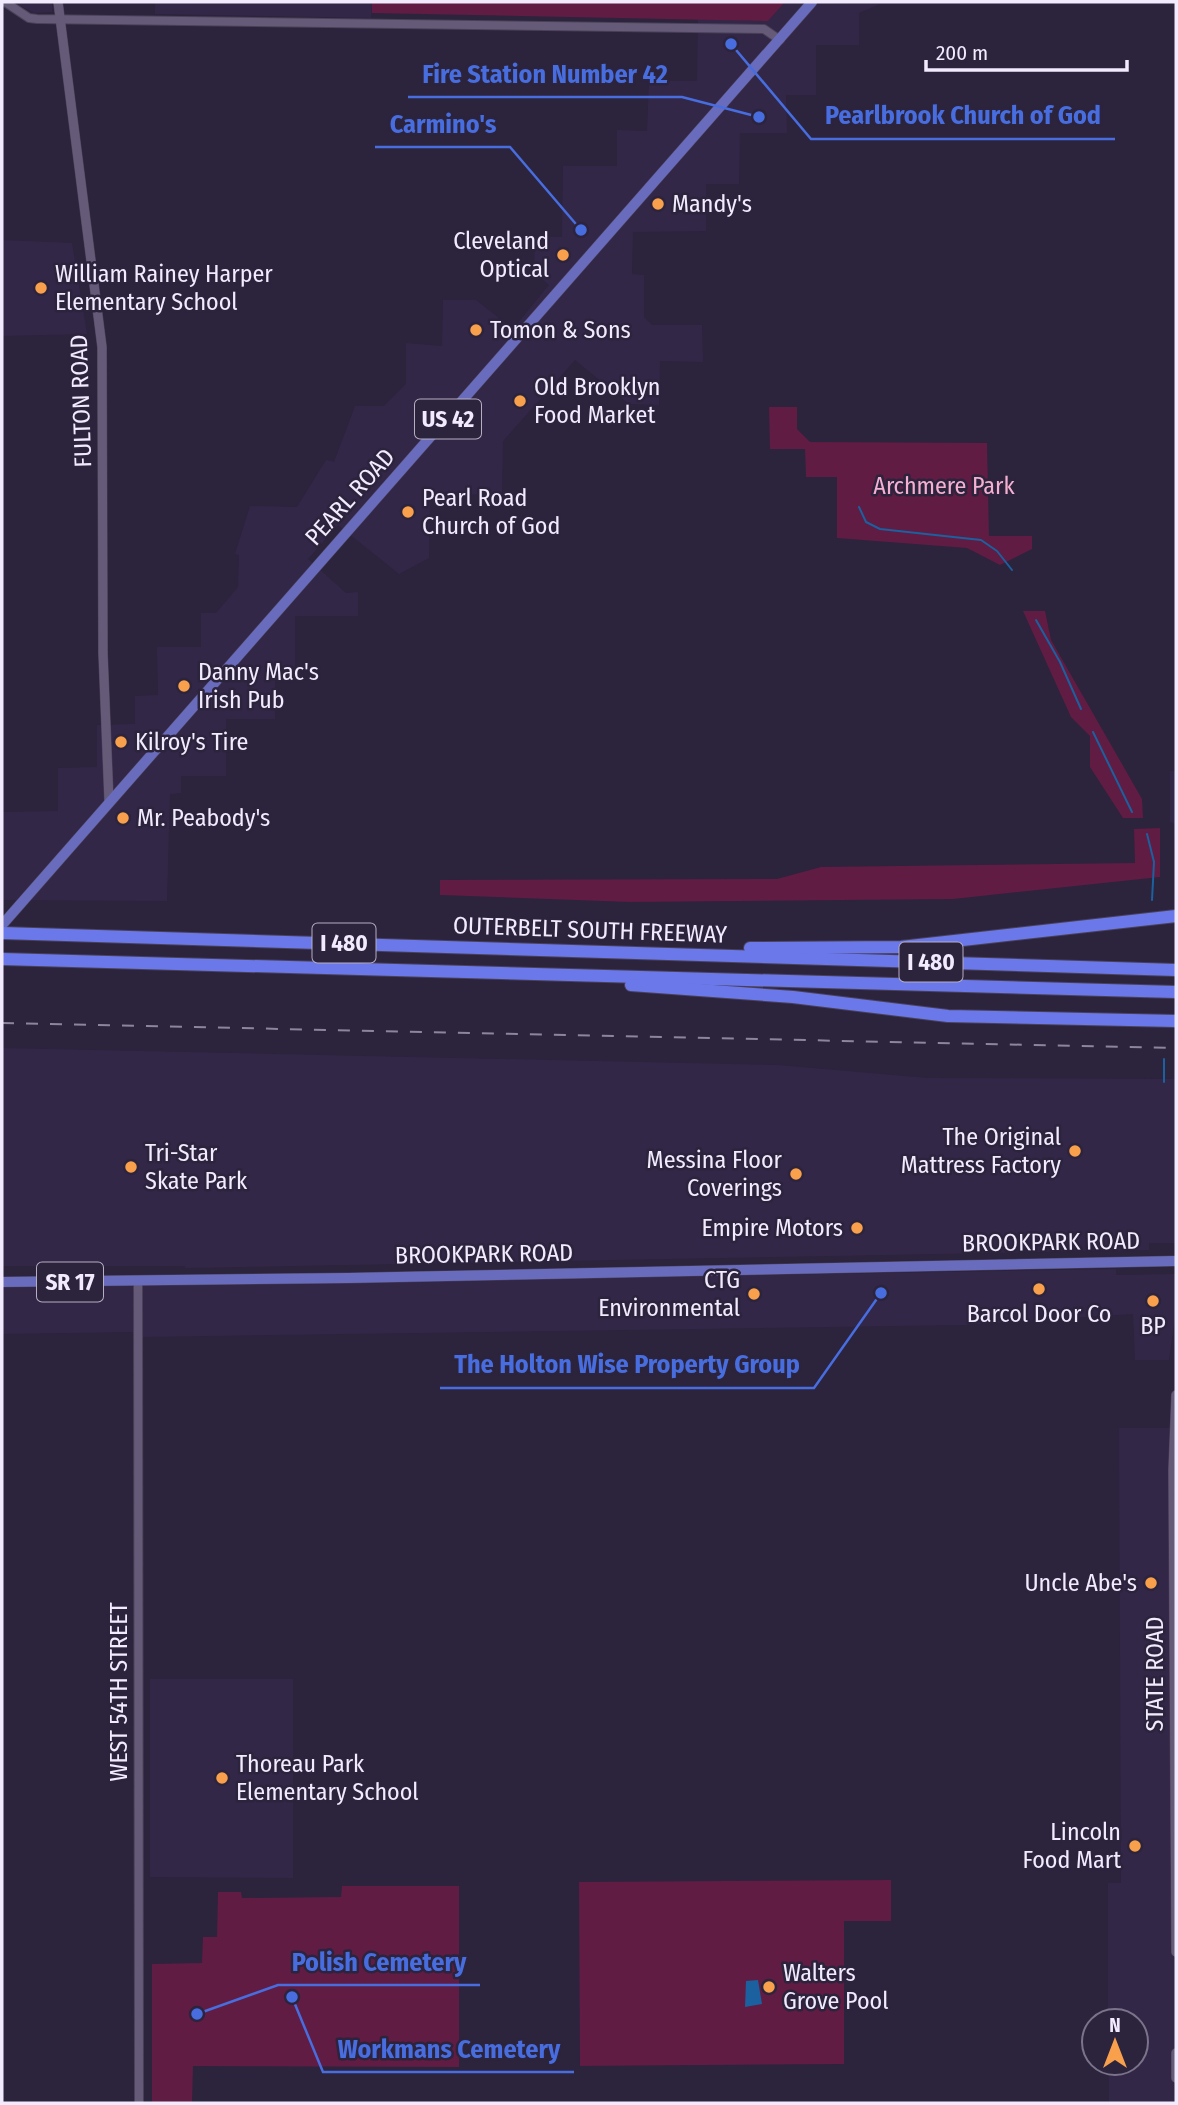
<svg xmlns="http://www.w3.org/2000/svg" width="1178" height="2105" font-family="'Fira Sans Condensed',sans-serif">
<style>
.built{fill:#332748}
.green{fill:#601c43}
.water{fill:#1b609f}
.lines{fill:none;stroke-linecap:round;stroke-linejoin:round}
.stream{stroke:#1b609f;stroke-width:2}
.tertiary-casing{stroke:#4a4158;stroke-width:10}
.secondary-casing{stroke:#4a4158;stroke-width:10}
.primary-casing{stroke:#4a4158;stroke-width:11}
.motorway-casing{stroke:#4a4158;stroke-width:14}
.tertiary{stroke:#655b79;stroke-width:8}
.secondary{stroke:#655b79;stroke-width:9}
.primary{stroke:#696cbd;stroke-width:10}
.motorway{stroke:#6b78ea;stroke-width:12}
.rail{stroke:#8d859c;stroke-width:2;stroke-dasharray:12 12;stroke-linecap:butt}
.poi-dot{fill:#f8a04b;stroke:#2c233d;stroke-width:2.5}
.labels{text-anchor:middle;stroke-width:5;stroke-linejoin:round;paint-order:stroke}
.shield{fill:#2c233d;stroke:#b6afc3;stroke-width:2}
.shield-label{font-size:23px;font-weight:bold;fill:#f1ebfd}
.poi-label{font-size:24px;fill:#f1ebfd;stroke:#2c233d;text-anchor:start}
.street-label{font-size:24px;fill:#f1ebfd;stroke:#2c233d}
.park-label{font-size:24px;fill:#f4afd1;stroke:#2c233d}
.leader{fill:none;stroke:#476ddf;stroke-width:2.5}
.callout-dot{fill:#476ddf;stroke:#2c233d;stroke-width:2.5}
.callout-label{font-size:26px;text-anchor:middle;font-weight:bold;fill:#476ddf;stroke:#2c233d;stroke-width:5;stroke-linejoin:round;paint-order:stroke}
</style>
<rect width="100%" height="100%" fill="#2c233d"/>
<!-- built -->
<g class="built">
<polygon points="14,2 52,2 52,12 34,13"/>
<polygon points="155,2 372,2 371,18 155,14"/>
<polygon points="785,2 880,4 859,13 859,45 816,45 816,95 786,95 787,133 740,133 739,184 706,184 706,231 633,232 632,274 644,275 644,317 652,325 702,325 703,362 660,361 659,405 629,404 575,360 503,441 502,494 430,495 429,558 399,574 338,525 308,559 346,593 358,592 358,616 295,616 295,679 275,680 275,719 226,719 226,776 181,776 181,793 170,794 167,901 2,900 2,812 58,811 58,768 97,767 97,725 135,724 135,696 158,695 157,647 201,647 201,613 216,613 238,587 239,555 235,554 250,506 297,507 326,460 334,462 355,406 384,406 406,384 406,343 442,346 443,300 476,300 513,329 549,285 534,272 535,237 562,237 563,166 617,166 617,130 647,131 649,81 697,81 698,19 768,21"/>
<polygon points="2,240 72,243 87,334 2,336"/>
<polygon points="1170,771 1176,771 1176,899 1174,823 1170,822"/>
<polygon points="2,1048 778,1065 927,1078 1176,1079 1176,1243 1149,1243 1149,1250 185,1268 185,1266 2,1266"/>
<polygon points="1116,1269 1116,1275 1176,1274 1176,1310 1169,1360 1135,1360 1133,1314 964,1325 142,1337 132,1332 2,1334 2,1288"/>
<polygon points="1176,1395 1176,2103 1109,2103 1109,2063 1136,2063 1136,2021 1108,2021 1108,1883 1121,1883 1119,1428 1173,1428"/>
<polygon points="150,1679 293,1679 293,1878 150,1877"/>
</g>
<!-- green -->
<g class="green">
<polygon points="372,2 785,2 768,21 372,13"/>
<polygon points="769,407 797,407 797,429 810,442 987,443 989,536 1032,536 1032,549 1000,565 967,548 837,538 837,477 806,477 805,449 770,449"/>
<polygon points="1023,611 1045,611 1051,640 1142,799 1143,818 1123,818 1090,767 1090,736 1071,717"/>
<polygon points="1160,828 1160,877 953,899 630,902 440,895 440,880 777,879 821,867 1135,863 1134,829"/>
<polygon points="891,1880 891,1921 844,1921 844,2064 580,2066 579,1882"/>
<polygon points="342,1886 459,1886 459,2067 193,2066 192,2103 152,2103 152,1964 202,1963 203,1937 217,1937 218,1892 241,1892 242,1898 341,1897"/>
</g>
<!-- water -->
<polygon class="water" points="758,1980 762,2004 745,2007 746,1981"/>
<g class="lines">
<!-- stream -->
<g class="stream">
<polyline points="859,507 866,522 880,529 981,540 997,551 1012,570"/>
<polyline points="1036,620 1060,662 1081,709"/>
<polyline points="1093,732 1132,812"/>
<polyline points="1147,834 1154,862 1152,900"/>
<polyline points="1164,1082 1164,1059"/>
</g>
<defs>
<g id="tertiary">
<polyline points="5,2 29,18 37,19 764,29 780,40"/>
<polyline points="138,1281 139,2103"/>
</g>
<g id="secondary">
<polyline points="58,2 102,347 103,653 109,801"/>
<polyline points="1176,1395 1173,1470 1176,1952"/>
<polyline points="1176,2053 1176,2078"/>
</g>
<g id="primary">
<polyline points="2,925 812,2"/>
<polyline points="2,1282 348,1278 1176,1261"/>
</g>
<g id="motorway">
<polyline points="2,933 1176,970"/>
<polyline points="750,948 901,947 1176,916"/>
<polyline points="2,959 1176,992"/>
<polyline points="631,985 793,997 948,1016 1176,1021"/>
</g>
</defs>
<!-- tertiary casing -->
<use href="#tertiary" class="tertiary-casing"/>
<!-- secondary casing -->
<use href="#secondary" class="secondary-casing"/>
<!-- primary casing -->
<use href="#primary" class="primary-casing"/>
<!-- motorway casing -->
<use href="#motorway" class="motorway-casing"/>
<!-- tertiary -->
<use href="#tertiary" class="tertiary"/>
<!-- secondary -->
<use href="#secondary" class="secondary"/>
<!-- primary -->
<use href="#primary" class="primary"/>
<!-- motorway -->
<use href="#motorway" class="motorway"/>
<!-- rail -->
<polyline class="rail" points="2,1023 1176,1048"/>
</g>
<!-- markers -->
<g class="poi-dot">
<circle cx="658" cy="204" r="7"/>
<circle cx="563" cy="255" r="7"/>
<circle cx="41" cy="288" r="7"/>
<circle cx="476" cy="330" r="7"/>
<circle cx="520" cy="401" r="7"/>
<circle cx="408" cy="512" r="7"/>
<circle cx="184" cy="686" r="7"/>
<circle cx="121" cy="742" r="7"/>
<circle cx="123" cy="818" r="7"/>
<circle cx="1075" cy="1151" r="7"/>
<circle cx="131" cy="1167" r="7"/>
<circle cx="796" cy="1174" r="7"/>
<circle cx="857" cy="1228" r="7"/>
<circle cx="1039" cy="1289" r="7"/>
<circle cx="754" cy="1294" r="7"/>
<circle cx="1153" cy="1301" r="7"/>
<circle cx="1151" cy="1583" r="7"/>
<circle cx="222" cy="1778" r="7"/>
<circle cx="1135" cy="1846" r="7"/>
<circle cx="769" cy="1987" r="7"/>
</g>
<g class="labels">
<!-- shield labels -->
<g class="shield">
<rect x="415" y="399.5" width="66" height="39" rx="5"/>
<rect x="312.5" y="923.5" width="63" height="39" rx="5"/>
<rect x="899.5" y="942.5" width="63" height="39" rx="5"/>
<rect x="37" y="1262.5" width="66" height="39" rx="5"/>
</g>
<g class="shield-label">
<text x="448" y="427">US 42</text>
<text x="344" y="951">I 480</text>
<text x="931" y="970">I 480</text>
<text x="70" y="1290">SR 17</text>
</g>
<!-- poi labels -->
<g class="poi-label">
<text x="672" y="212">Mandy's</text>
<text x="549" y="249" text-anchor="end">Cleveland<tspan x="549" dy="28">Optical</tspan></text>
<text x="55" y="282">William Rainey Harper<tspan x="55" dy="28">Elementary School</tspan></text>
<text x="490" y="338">Tomon &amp; Sons</text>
<text x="534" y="395">Old Brooklyn<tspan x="534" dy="28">Food Market</tspan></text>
<text x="422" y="506">Pearl Road<tspan x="422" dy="28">Church of God</tspan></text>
<text x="198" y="680">Danny Mac's<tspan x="198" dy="28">Irish Pub</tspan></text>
<text x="135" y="750">Kilroy's Tire</text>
<text x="137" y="826">Mr. Peabody's</text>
<text x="1061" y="1145" text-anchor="end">The Original<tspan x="1061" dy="28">Mattress Factory</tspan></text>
<text x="145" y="1161">Tri-Star<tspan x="145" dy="28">Skate Park</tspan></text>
<text x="782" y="1168" text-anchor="end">Messina Floor<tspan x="782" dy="28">Coverings</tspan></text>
<text x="843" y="1236" text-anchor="end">Empire Motors</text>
<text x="740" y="1288" text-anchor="end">CTG<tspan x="740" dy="28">Environmental</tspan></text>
<text x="1039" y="1322" text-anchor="middle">Barcol Door Co</text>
<text x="1153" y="1334" text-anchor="middle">BP</text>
<text x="1137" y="1591" text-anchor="end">Uncle Abe's</text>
<text x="236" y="1772">Thoreau Park<tspan x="236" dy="28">Elementary School</tspan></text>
<text x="1121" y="1840" text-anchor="end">Lincoln<tspan x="1121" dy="28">Food Mart</tspan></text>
<text x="783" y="1981">Walters<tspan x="783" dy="28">Grove Pool</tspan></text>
</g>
<!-- street labels -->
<g class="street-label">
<text transform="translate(81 401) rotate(-92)" y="8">FULTON ROAD</text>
<text transform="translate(350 497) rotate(-48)" y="8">PEARL ROAD</text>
<text transform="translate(590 930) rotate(2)" y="8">OUTERBELT SOUTH FREEWAY</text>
<text transform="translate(1051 1242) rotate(-1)" y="8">BROOKPARK ROAD</text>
<text transform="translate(484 1254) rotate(-1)" y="8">BROOKPARK ROAD</text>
<text transform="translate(1155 1674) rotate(-90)" y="8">STATE ROAD</text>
<text transform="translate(119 1692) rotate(-90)" y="8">WEST 54TH STREET</text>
</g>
<!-- park labels -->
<g class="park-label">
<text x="944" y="494">Archmere Park</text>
</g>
</g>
<!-- callouts -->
<path class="leader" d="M759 117L682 97H408M731 44L811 139H1115M581 230L510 147H375M881 1293L814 1388H440M197 2014L278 1985H480M292 1997L323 2072H574"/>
<g class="callout-dot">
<circle cx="759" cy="117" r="7"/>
<circle cx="731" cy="44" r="7"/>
<circle cx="581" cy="230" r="7"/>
<circle cx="881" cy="1293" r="7"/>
<circle cx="197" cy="2014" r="7"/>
<circle cx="292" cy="1997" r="7"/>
</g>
<g class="callout-label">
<text x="545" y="83">Fire Station Number 42</text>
<text x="963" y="124">Pearlbrook Church of God</text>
<text x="443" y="133">Carmino's</text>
<text x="627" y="1373">The Holton Wise Property Group</text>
<text x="379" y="1971">Polish Cemetery</text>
<text x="449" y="2058">Workmans Cemetery</text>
</g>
<!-- border -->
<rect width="1178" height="2105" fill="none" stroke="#f1ebfd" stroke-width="7"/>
<!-- north arrow -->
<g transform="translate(1115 2042)"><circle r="33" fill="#2c233d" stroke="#7b738a" stroke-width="2"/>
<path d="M0-5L12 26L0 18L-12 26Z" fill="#f8a04b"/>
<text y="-10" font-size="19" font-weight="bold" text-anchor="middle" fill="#f1ebfd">N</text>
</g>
<!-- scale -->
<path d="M926 60v10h201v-10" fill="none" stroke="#f1ebfd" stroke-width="3.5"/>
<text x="936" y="60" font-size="21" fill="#f1ebfd" stroke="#2c233d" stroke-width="5" paint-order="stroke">200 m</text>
</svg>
